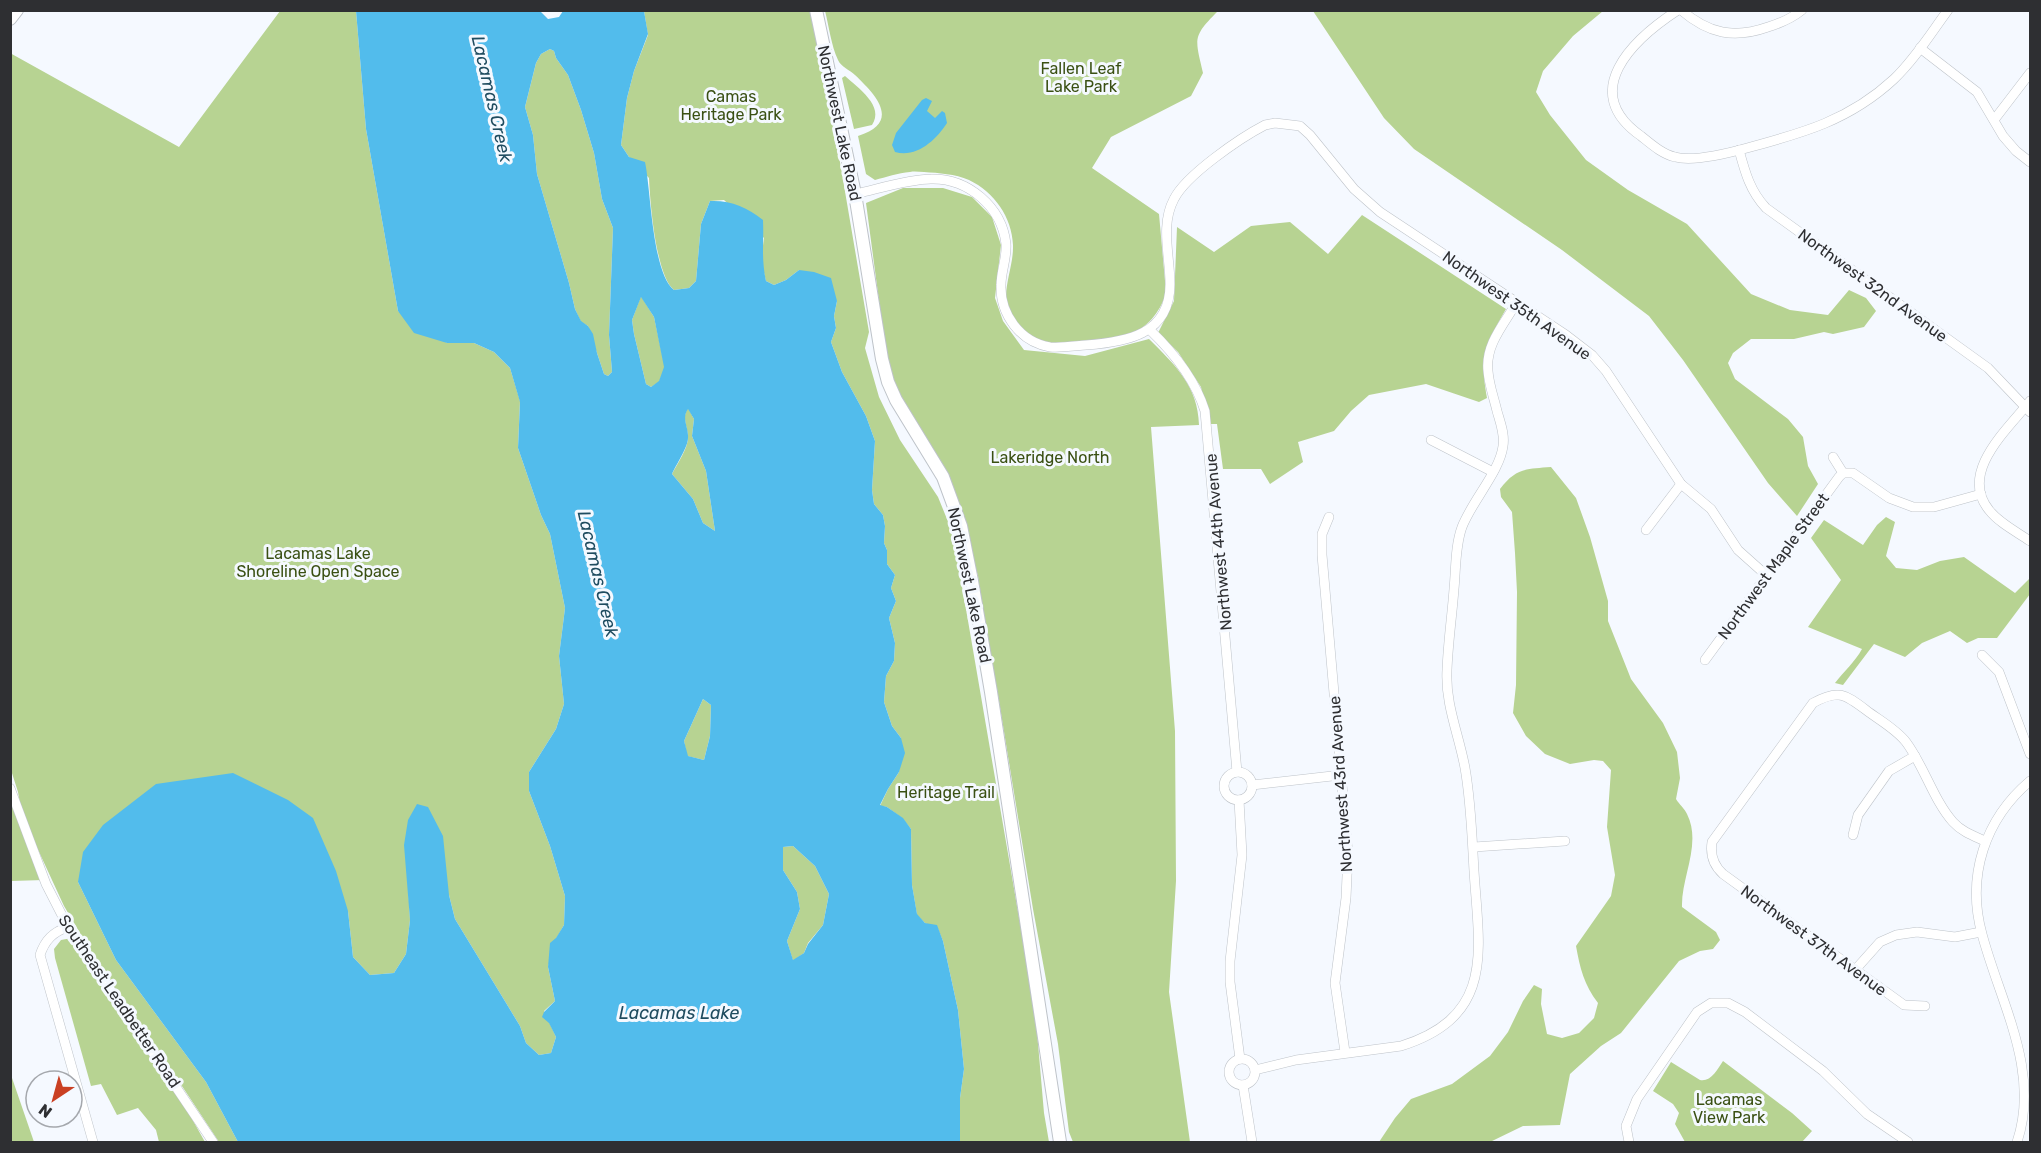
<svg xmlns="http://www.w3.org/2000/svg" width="2041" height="1153" font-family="Rubik,sans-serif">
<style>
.green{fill:#b7d392}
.water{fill:#52bcec;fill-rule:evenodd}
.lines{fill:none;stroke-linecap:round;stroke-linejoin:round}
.minor-casing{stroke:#bec3c9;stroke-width:10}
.major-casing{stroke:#bec3c9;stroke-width:14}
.minor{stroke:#fff;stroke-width:9}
.major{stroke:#fff;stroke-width:12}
.labels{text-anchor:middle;stroke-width:6;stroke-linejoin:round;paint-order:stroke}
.park-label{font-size:16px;fill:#3a5013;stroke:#f5f9ff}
.street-label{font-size:16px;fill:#2e2f32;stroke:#f5f9ff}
.water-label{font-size:18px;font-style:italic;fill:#1f4c60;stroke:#f5f9ff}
</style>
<rect width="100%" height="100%" fill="#f5f9ff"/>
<!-- green -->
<g class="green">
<polygon points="280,11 356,11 366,129 398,311 447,343 474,343 494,352 510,368 520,401 518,448 541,515 550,534 565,608 559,656 564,704 556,729 529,772 529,791 550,846 565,896 564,925 556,939 548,967 555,1001 544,1011 556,1037 551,1053 539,1055 526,1043 520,1026 455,919 449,895 408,883 410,920 406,954 394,973 370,975 353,957 348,911 78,882 116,960 206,1082 238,1142 219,1142 172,1071 99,965 64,906 22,815 18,792 11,770 10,53 179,147"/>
<path d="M644,11H811L828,92L869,332L865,348L879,397L900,440L938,497L949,524L956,551L1027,964L1037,1032L1044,1113L1049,1142H960V1098L964,1069L958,1010L943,941L938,929L925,923L917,915L912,885L911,829L902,818L887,807L880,806L888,789L899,772L901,738L892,726L884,702L886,676L894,661L895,643L889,618L896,601L891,588L895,575L887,564V550L884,543L885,526L883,515L874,504L872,490L875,441L866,416L842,372L831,342L836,328L834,316L837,301L799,270L786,280L774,285L766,281L761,260L764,238L724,200L710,201L701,224L696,281L689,288L674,290C656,276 650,202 649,178L629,157L621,145L627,98L634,71L648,35Z"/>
<path d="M825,11H1218C1192,37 1195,38 1203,73L1191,96L1111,137L1092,168L1159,214L1166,292C1162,309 1149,326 1133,333C1117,340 1068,347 1052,344C1038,341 1025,333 1016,324C995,300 1014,272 1013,245C1012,217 994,192 969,180C955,174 939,173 924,172C919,172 915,171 910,172C898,173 886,177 875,180L866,174L858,136C901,122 877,96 855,75C850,70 841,67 838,60C831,45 829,26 825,11Z"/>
<polygon points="1313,11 1603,11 1573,36 1543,71 1536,92 1550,115 1586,160 1628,190 1687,224 1751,294 1790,310 1828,315 1849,290 1866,298 1876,311 1864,327 1833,334 1824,332 1794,339 1751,339 1733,353 1728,363 1735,379 1788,419 1803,437 1808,466 1818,484 1797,516 1768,483 1683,360 1649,316 1562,250 1414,149 1384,118"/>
<polygon points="550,49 554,51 556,58 568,75 581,110 594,153 602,199 613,228 609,335 612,372 608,376 604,374 588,326 581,322 575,309 569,283 537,174 533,135 525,107 536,63 541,54"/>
<path d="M845,76C858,88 885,106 872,125L854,129L842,78Z"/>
<path d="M903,188H943L972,197L992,217L1001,245L995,298L1003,321L1024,350L1085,356L1149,339C1175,365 1198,386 1199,425L1151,427L1175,731L1176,881L1169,992L1190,1142H1073L1069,1132L1058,1044L1033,909L997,689L983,623L978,576L952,489L893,383L883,331L866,203Z"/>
<path d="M1362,215L1506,309C1485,346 1479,354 1487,398L1479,402L1426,384L1369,395L1351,411L1334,431L1298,442L1303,462L1270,484L1261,469H1223L1217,424H1209L1201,387L1178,352L1158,333L1174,301L1177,227L1214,252L1251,226L1290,222L1328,254Z"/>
<polygon points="641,296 654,317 665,368 659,382 651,387 646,384 634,334 632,320"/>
<path d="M688,408L694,419L692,436L706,471L715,531L703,523L693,499L672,474C677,464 688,449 688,437C688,427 681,418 688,408Z"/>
<path d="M1551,467L1576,498L1590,537L1608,601V621L1631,679L1663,723L1677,752L1680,778L1676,799C1679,804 1685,809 1687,814C1702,844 1681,877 1682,907L1716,932L1720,940L1713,949L1700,951L1679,961L1621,1033L1601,1046L1570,1074L1560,1125L1523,1126L1490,1142H1379L1395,1118L1411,1099L1452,1084L1490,1056L1508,1032L1523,1001L1534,985L1542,989L1541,1004L1547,1034L1562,1038L1579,1033L1594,1018L1598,1003C1584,985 1580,968 1576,946L1611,896L1615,875L1607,827L1611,770L1603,761L1594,760L1570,764L1545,754L1526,736L1513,713L1516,685L1517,592L1515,553L1512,512L1501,497L1500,489C1516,468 1526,469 1551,467Z"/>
<path d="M1886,517L1895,522L1886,556L1896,568L1917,570L1940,561L1964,557L2015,593L2030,578V594L1997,638H1978L1967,643L1950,631L1922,643L1905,657L1874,644L1843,685L1835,683C1844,671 1855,662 1862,649L1808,627L1841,580L1811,538L1824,520L1863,545L1877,525Z"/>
<polygon points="703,699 711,705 710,736 704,760 687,756 684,741"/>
<polygon points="10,797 44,880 11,881"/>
<polygon points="793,846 815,866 829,894 823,925 808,943 804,953 793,961 787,941 800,909 797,892 783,870 783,847"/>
<polygon points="72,938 178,1094 205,1142 159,1142 156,1130 138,1108 117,1115 101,1084 91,1086 55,958 54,949 61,940"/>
<path d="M1723,1061L1792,1113L1812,1131L1802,1142H1685L1675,1124L1679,1113L1673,1104L1653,1091L1671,1062L1700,1080C1711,1082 1717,1070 1723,1061Z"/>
<polygon points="10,1075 11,1075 34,1142 11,1142"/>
</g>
<!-- water -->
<g class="water">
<path d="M540,11L548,19L559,17L563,11H644L648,34L634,71L627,98L621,145L629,157L645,162C651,190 652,273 674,290L689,288L696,281L701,224L710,201C730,200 747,207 763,220C764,243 761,258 766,281L774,285L786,280L799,270L814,272L831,278L837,301L834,316L836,328L831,342L842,372L866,416L875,441L872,490L874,504L883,515L885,526L884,543L887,550V564L895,575L891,588L896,601L889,618L895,643L894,661L886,676L884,702L892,726L901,738L905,753L899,772L888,789L880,805L887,807L903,818L911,829L912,885L917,914L925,923L937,925L943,941L958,1010L964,1069L960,1098V1142H238L206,1082L116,960L78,882L83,852L103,825L156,784L233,773L288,800L313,818L336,871L348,911L353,957L370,975L394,973L406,954L410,920L404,845L408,820L417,804L428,807L443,836L449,895L455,919L520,1026L526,1043L539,1055L551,1053L556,1037L549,1023L542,1017L544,1012L555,1001L548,967L550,943L556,938L564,925L565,896L550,846L529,791V772L556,729L564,704L559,656L565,608L550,534L541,515L518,448L520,402L510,368L494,352L474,343H447L414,333L398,311L366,129L356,11ZM550,49L554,51L556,58L568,75L581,110L594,153L602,199L613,228L609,335L612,372L608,376L604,374L597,353L593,334L588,326L581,321L575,309L569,283L537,174L533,135L525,107L536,63L541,54ZM641,297L654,317L664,367L659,381L651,387L646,384L634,334L632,320ZM688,409L694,419L692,436L706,471L715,531L703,523L693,499L672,474C676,465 688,447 688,438C689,427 681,419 688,409ZM703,699L711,705L710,736L704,760L688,756L684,741ZM793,846L815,866L829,894L823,925L808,944L804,953L793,960L787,941L800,909L797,892L783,870V847Z"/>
<path d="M926,98L932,101L927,111L935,118L942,111L945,113L947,123C936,140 917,158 895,152L892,145L896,133L922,100Z"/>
</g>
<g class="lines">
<defs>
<g id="minor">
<path d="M1678,10C1632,40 1578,92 1641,136C1651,144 1662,154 1675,157C1694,162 1729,153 1747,148C1803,133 1850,120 1894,79C1915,59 1931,33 1948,10"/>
<path d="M1681,10C1709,34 1734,39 1768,27C1781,23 1791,19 1802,10"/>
<polyline points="1920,48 1977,92 2003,136 2016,151 2030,162"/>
<polyline points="1994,120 2030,73"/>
<path d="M1739,150C1745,172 1750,191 1766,208L1988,368L2030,412"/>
<path d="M855,194C878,189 909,179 931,179C968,178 1002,207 1006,244C1007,258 1001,271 1001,285C1000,314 1020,342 1050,347C1061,348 1074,346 1086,345C1126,342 1170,335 1170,284C1170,256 1160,225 1174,199C1186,175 1240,138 1265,125L1275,123L1300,126L1310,135L1354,189L1380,212L1566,335L1592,355L1606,371L1681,484L1711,509L1738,550L1766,575"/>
<path d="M1150,330C1174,353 1195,379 1205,411L1237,772"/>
<path d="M2030,401C2009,428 1958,472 1989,510C1999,523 2017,532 2030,541"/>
<polyline points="1431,440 1493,472"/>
<polyline points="1833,457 1843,473 1853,473 1889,498 1913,507 1934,507 1981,494"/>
<polyline points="1329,517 1322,534 1322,555 1348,854 1346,898 1335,983 1345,1052"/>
<polyline points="1646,530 1681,484"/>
<polyline points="1982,655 1999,672 2030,754"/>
<polyline points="1705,660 1839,477 1843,473"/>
<circle cx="1238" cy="786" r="14"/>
<polyline points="1252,785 1341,775"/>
<polyline points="10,788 46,884 68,927 213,1142"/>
<polyline points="1239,800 1242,855 1230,961 1230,982 1240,1059"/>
<polyline points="1853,835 1858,815 1889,771 1915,756"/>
<polyline points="1474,847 1565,841"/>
<path d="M68,927C53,932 45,940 40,955L93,1142"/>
<polyline points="1855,970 1880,942 1896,935 1917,932 1955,937 1981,932"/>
<path d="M1925,1006L1904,1005L1723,874C1713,865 1710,855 1712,842L1813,703C1838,689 1845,694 1866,710C1879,720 1896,729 1906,742C1924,766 1934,801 1953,822C1962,832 1974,836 1985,841"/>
<circle cx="1242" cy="1072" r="13"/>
<path d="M1255,1070L1296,1060L1401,1046C1496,1016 1479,950 1474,871C1472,837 1471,802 1465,768C1459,735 1445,704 1447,670C1448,643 1452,616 1454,589C1456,569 1455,546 1462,527C1472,501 1500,471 1503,446C1505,434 1500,422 1497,411C1494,398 1489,385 1488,371C1485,345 1504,324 1517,302"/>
<polyline points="1243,1085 1252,1142"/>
<polyline points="1629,1142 1626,1126 1637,1099 1697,1012 1711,1003 1728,1003 1745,1012 1823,1071 1867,1114 1908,1142"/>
<path d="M2017,1142C2041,1071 2000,1002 1982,934C1966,876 1985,819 2030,781"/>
</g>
<g id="major">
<polyline points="816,10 855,194 882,359 888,382 896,400 943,477 961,526 972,581 991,692 1060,1142"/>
<polyline points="10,19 17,10"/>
</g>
</defs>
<!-- minor casing -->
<use href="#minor" class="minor-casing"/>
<!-- major casing -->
<use href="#major" class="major-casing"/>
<!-- minor -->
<use href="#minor" class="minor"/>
<!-- major -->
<use href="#major" class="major"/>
</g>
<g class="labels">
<!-- park labels -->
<g class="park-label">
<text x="1081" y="74">Fallen Leaf<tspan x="1081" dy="18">Lake Park</tspan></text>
<text x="731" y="102">Camas<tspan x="731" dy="18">Heritage Park</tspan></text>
<text x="1050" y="463">Lakeridge North</text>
<text x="318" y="559">Lacamas Lake<tspan x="318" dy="18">Shoreline Open Space</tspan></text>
<text x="946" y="798">Heritage Trail</text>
<text x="1729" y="1105">Lacamas<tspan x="1729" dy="18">View Park</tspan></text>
</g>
<!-- street labels -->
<g class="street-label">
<text transform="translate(840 123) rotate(78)" y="6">Northwest Lake Road</text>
<text transform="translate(1873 285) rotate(36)" y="6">Northwest 32nd Avenue</text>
<text transform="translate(1517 305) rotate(35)" y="6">Northwest 35th Avenue</text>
<text transform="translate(1218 542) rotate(-95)" y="6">Northwest 44th Avenue</text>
<text transform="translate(1773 566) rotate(-54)" y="6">Northwest Maple Street</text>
<text transform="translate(970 585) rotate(78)" y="6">Northwest Lake Road</text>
<text transform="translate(1340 784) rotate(-94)" y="6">Northwest 43rd Avenue</text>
<text transform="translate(1814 940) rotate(36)" y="6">Northwest 37th Avenue</text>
<text transform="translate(120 1001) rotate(56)" y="6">Southeast Leadbetter Road</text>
</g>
<!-- water labels -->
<g class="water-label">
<text transform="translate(492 99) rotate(77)" y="6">Lacamas Creek</text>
<text transform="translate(598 574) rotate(77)" y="6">Lacamas Creek</text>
<text x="679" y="1019">Lacamas Lake</text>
</g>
</g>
<!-- border -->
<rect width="2041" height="1153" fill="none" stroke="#2e2f32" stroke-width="24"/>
<!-- north arrow -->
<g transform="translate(54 1099) rotate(216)"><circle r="28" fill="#f5f9ff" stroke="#a5a8ad" stroke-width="1.5"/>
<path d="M0-4.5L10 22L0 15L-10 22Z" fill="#ca4023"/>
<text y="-9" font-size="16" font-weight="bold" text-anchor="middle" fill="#2e2f32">N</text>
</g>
</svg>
